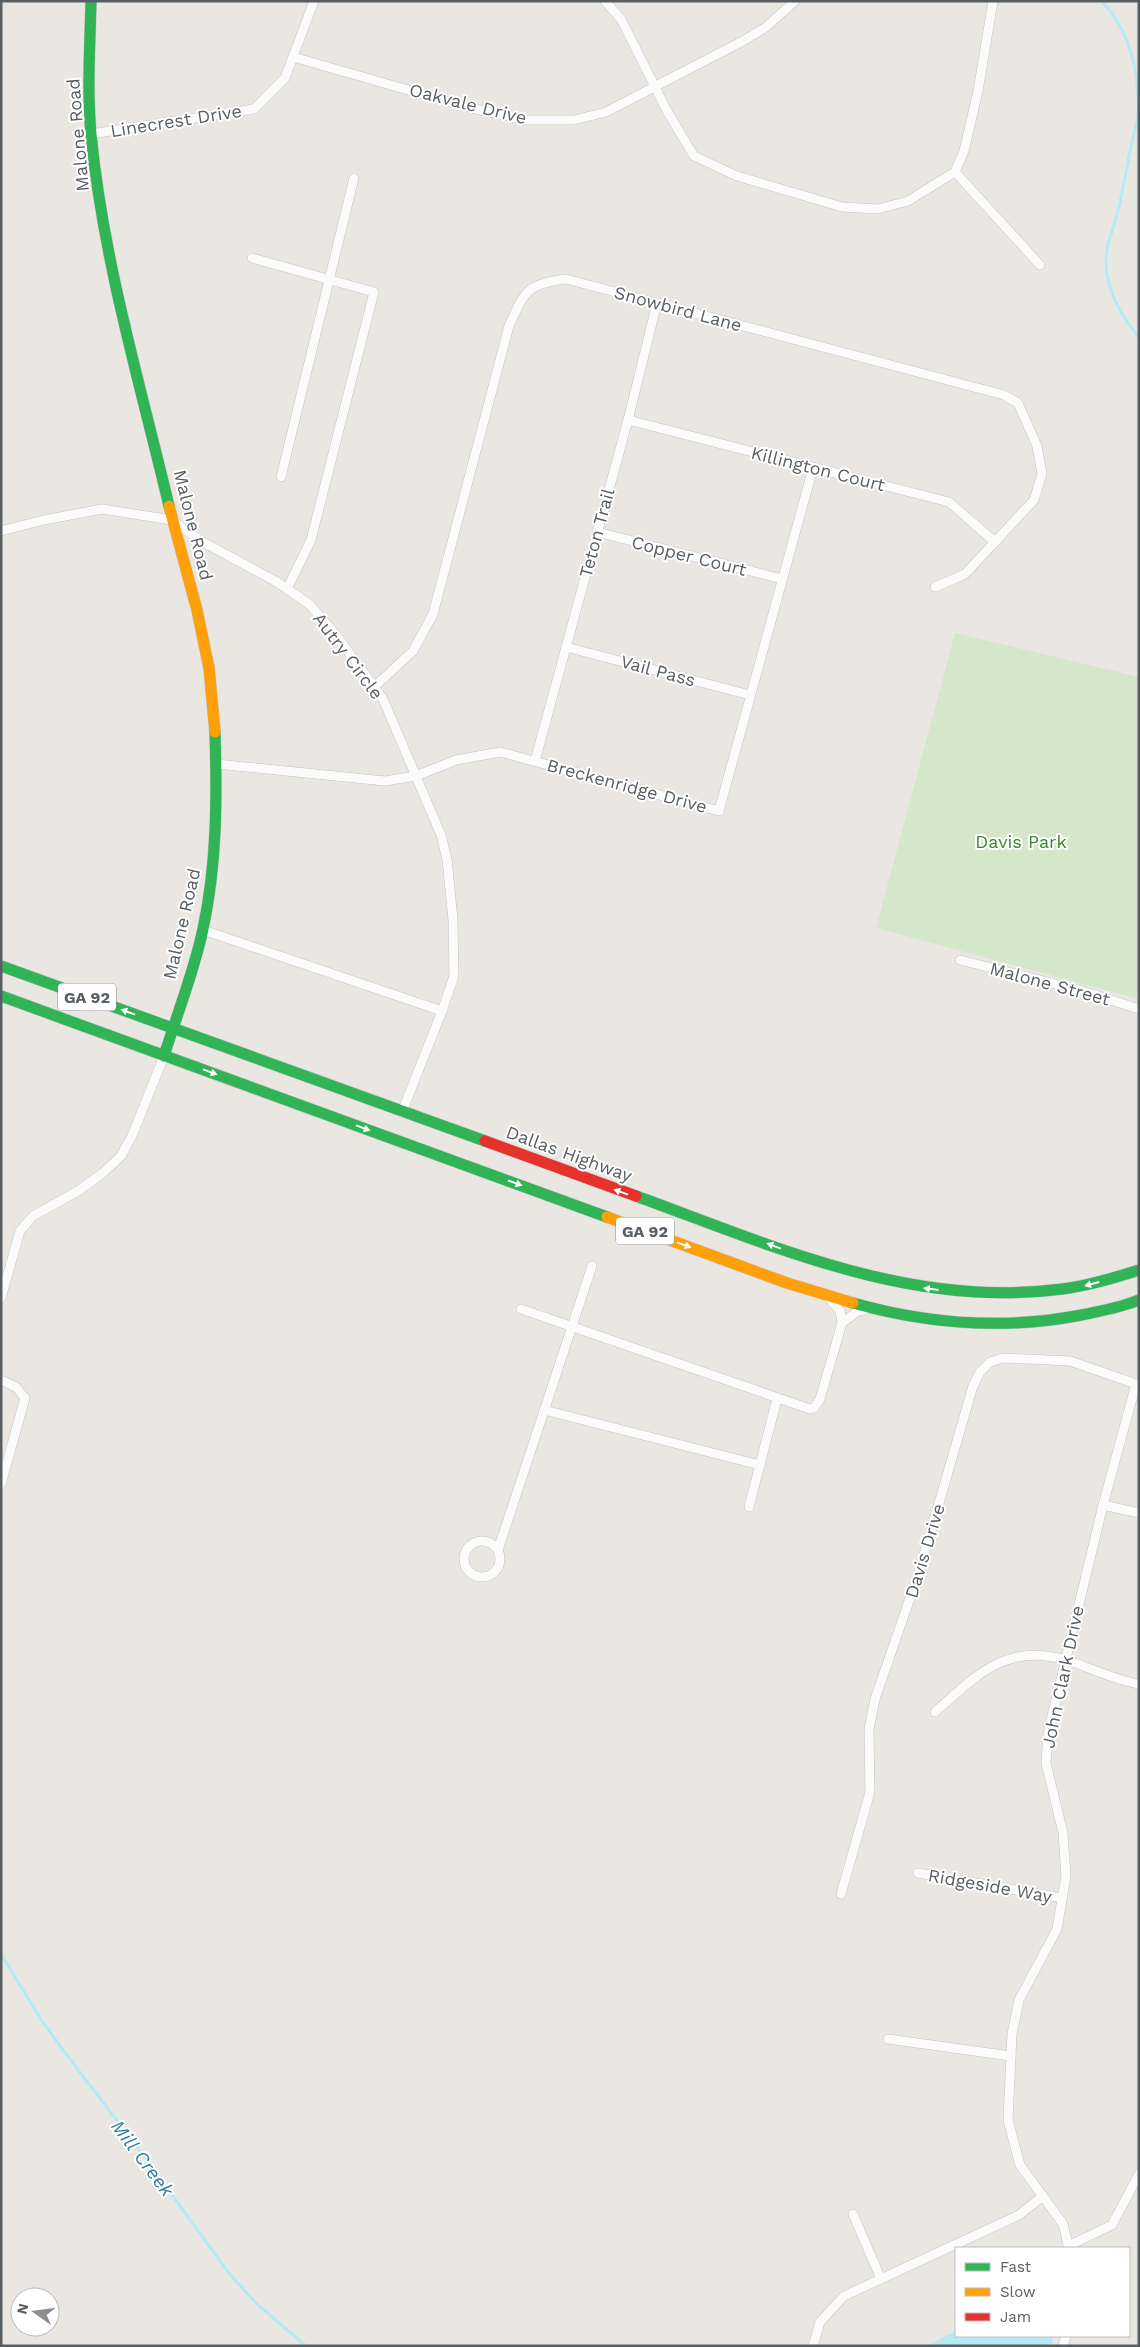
<svg xmlns="http://www.w3.org/2000/svg" width="1140" height="2347" font-family="'Work Sans',sans-serif">
<style>
.green{fill:#d5e7cb}
.water{fill:#b3eaf6}
.lines{fill:none;stroke-linecap:round;stroke-linejoin:round}
.stream{stroke:#b3eaf6;stroke-width:3}
.street-casing{stroke:#c5c4c3;stroke-width:10}
.fast-casing{stroke:#c6c5c5;stroke-width:12}
.slow-casing{stroke:#c6c5c5;stroke-width:12}
.jam-casing{stroke:#c6c5c5;stroke-width:12}
.street{stroke:#fcfbfb;stroke-width:9}
.fast{stroke:#30b455;stroke-width:11}
.slow{stroke:#ff9f0a;stroke-width:11}
.jam{stroke:#e5322d;stroke-width:11}
.oneway{fill:#fff}
.labels{text-anchor:middle;stroke-width:4;stroke-linejoin:round;paint-order:stroke}
.shield{fill:#fff;stroke:#8a8e91;stroke-width:1}
.shield-label{font-size:16px;font-weight:bold;fill:#585e62}
.street-label{font-size:18px;fill:#585e62;stroke:#fff}
.park-label{font-size:18px;fill:#3d852c;stroke:#fff}
.water-label{font-size:19px;font-style:italic;fill:#2c7e9e;stroke:#fff}
</style>
<rect width="100%" height="100%" fill="#eae6e2"/>
<!-- green -->
<polygon class="green" points="955,633 1139,677 1139,999 876,928"/>
<!-- water -->
<polygon class="water" points="956,2331 956,2336 1054,2336 1051,2346 927,2346"/>
<g class="lines">
<!-- stream -->
<g class="stream">
<path d="M1101,1C1131,31 1140,75 1138,117C1136,128 1132,139 1130,151C1126,171 1123,191 1118,211C1114,230 1106,240 1106,262C1106,291 1122,316 1139,338"/>
<polyline points="1,1954 42,2021 69,2058 135,2144 231,2276 258,2305 306,2346"/>
</g>
<defs>
<g id="street">
<polyline points="605,1 621,19 668,113 694,156 737,176 842,207 878,209 908,201 955,172 964,151 978,91 993,1"/>
<polyline points="293,57 471,108 526,120 574,120 606,112 741,42 766,27 795,1"/>
<polyline points="91,134 254,109 285,78 314,1"/>
<polyline points="955,172 1040,265"/>
<polyline points="252,258 374,292 311,540 287,589"/>
<polyline points="628,420 949,502 995,542"/>
<polyline points="281,477 354,178"/>
<polyline points="1,531 44,520 102,509 172,520 201,541 277,582 309,604 336,635 383,699 441,835 447,859 453,920 454,976 442,1011 402,1112"/>
<polyline points="597,532 782,579"/>
<polyline points="566,647 750,695"/>
<path d="M374,687L413,651L433,614L509,326C525,292 525,284 566,279L1004,395L1018,403L1037,446L1042,474L1034,500L965,574L935,587"/>
<polyline points="535,761 628,420 657,303"/>
<polyline points="216,764 385,781 416,776 456,760 500,752 719,811 813,468"/>
<polyline points="203,930 442,1011"/>
<polyline points="960,960 1079,990 1139,1009"/>
<polyline points="1,1298 20,1231 33,1216 78,1191 104,1172 121,1156 132,1136 164,1056"/>
<polyline points="521,1309 810,1409 814,1408 820,1399 842,1323 840,1311 827,1296"/>
<polyline points="842,1323 858,1311 867,1309"/>
<polyline points="1,1380 16,1387 25,1398 1,1484"/>
<polyline points="544,1410 760,1465"/>
<polyline points="1103,1505 1139,1513"/>
<polyline points="749,1507 777,1399"/>
<circle cx="482" cy="1559" r="18"/>
<polyline points="498,1550 592,1266"/>
<path d="M935,1712C976,1676 1006,1642 1066,1660C1092,1668 1111,1679 1139,1684"/>
<polyline points="918,1873 1062,1898"/>
<polyline points="841,1894 870,1792 869,1729 875,1699 919,1572 973,1386 980,1372 990,1362 1003,1358 1070,1361 1139,1385"/>
<polyline points="888,2039 1011,2056"/>
<polyline points="853,2214 881,2279"/>
<polyline points="1068,2246 1112,2225 1139,2174"/>
<polyline points="1069,2248 1063,2224 1020,2165 1008,2120 1012,2034 1019,2000 1057,1929 1066,1876 1063,1833 1046,1763 1048,1733 1103,1505 1136,1384"/>
<polyline points="813,2346 820,2322 844,2296 1019,2215 1043,2196"/>
<polyline points="1063,2346 1066,2336"/>
</g>
<g id="fast">
<path d="M91,1C90,45 87,90 91,134C103,260 140,383 169,506"/>
<polyline points="1,966 485,1141"/>
<polyline points="1,996 607,1217"/>
<path d="M164,1056C177,1014 194,972 203,929C217,864 217,799 215,732"/>
<path d="M636,1196C773,1246 912,1309 1062,1289C1088,1286 1114,1278 1139,1270"/>
<path d="M853,1303C928,1324 1000,1330 1076,1316C1097,1312 1119,1308 1139,1300"/>
</g>
<g id="slow">
<polyline points="169,506 197,610 209,668 215,732"/>
<polyline points="607,1217 787,1283 853,1303"/>
</g>
<polyline id="jam" points="485,1141 636,1196"/>
</defs>
<!-- street casing -->
<use href="#street" class="street-casing"/>
<!-- fast casing -->
<use href="#fast" class="fast-casing"/>
<!-- slow casing -->
<use href="#slow" class="slow-casing"/>
<!-- jam casing -->
<use href="#jam" class="jam-casing"/>
<!-- street -->
<use href="#street" class="street"/>
<!-- fast -->
<use href="#fast" class="fast"/>
<!-- slow -->
<use href="#slow" class="slow"/>
<!-- jam -->
<use href="#jam" class="jam"/>
</g>
<!-- one-way arrows -->
<defs><path id="oneway-solid" d="M-6-.8H1V-3.2L6.5 0L1 3.2V.8H-6Z" transform="scale(1.25)"/></defs>
<g class="oneway">
<use href="#oneway-solid" transform="translate(128 1012) rotate(-160)"/>
<use href="#oneway-solid" transform="translate(210 1072) rotate(20)"/>
<use href="#oneway-solid" transform="translate(363 1128) rotate(20)"/>
<use href="#oneway-solid" transform="translate(515 1183) rotate(20)"/>
<use href="#oneway-solid" transform="translate(621 1192) rotate(-160)"/>
<use href="#oneway-solid" transform="translate(684 1245) rotate(20)"/>
<use href="#oneway-solid" transform="translate(774 1246) rotate(-160)"/>
<use href="#oneway-solid" transform="translate(1092 1284) rotate(165)"/>
<use href="#oneway-solid" transform="translate(931 1289) rotate(-173)"/>
</g>
<g class="labels">
<!-- shield labels -->
<g class="shield">
<rect x="58" y="983.5" width="58" height="27" rx="4"/>
<rect x="616" y="1217.5" width="58" height="27" rx="4"/>
</g>
<g class="shield-label">
<text x="87" y="1003">GA 92</text>
<text x="645" y="1237">GA 92</text>
</g>
<!-- street labels -->
<g class="street-label">
<text transform="translate(468 104) rotate(14)" y="6">Oakvale Drive</text>
<text transform="translate(176 121) rotate(-9)" y="6">Linecrest Drive</text>
<text transform="translate(78 135) rotate(-95)" y="6">Malone Road</text>
<text transform="translate(678 309) rotate(15)" y="6">Snowbird Lane</text>
<text transform="translate(818 469) rotate(14)" y="6">Killington Court</text>
<text transform="translate(193 525) rotate(76)" y="6">Malone Road</text>
<text transform="translate(597 533) rotate(-75)" y="6">Teton Trail</text>
<text transform="translate(689 556) rotate(14)" y="6">Copper Court</text>
<text transform="translate(348 656) rotate(53)" y="6">Autry Circle</text>
<text transform="translate(658 671) rotate(15)" y="6">Vail Pass</text>
<text transform="translate(627 786) rotate(15)" y="6">Breckenridge Drive</text>
<text transform="translate(182 924) rotate(-77)" y="6">Malone Road</text>
<text transform="translate(1050 984) rotate(15)" y="6">Malone Street</text>
<text transform="translate(569 1154) rotate(20)" y="6">Dallas Highway</text>
<text transform="translate(925 1551) rotate(-73)" y="6">Davis Drive</text>
<text transform="translate(1063 1677) rotate(-78)" y="6">John Clark Drive</text>
<text transform="translate(990 1886) rotate(10)" y="6">Ridgeside Way</text>
</g>
<!-- park labels -->
<g class="park-label">
<text x="1021" y="848">Davis Park</text>
</g>
<!-- water labels -->
<g class="water-label">
<text transform="translate(143 2158) rotate(53)" y="7">Mill Creek</text>
</g>
</g>
<!-- border -->
<rect width="1140" height="2347" fill="none" stroke="#585e62" stroke-width="5"/>
<!-- legend -->
<rect x="955" y="2247" width="175" height="90" fill="#ffffff" stroke="#bcbfc0"/>
<rect x="965" y="2263" width="25" height="8" fill="#30b455" stroke="#bcbfc0"/>
<text x="1000" y="2272" font-size="15" fill="#585e62">Fast</text>
<rect x="965" y="2288" width="25" height="8" fill="#ff9f0a" stroke="#bcbfc0"/>
<text x="1000" y="2297" font-size="15" fill="#585e62">Slow</text>
<rect x="965" y="2313" width="25" height="8" fill="#e5322d" stroke="#bcbfc0"/>
<text x="1000" y="2322" font-size="15" fill="#585e62">Jam</text>
<!-- north arrow -->
<g transform="translate(35 2312) rotate(284)"><circle r="24" fill="#ffffff" stroke="#bcbfc0"/>
<path d="M0-4L9 19L0 12L-9 19Z" fill="#8b8e8f"/>
<text y="-8" font-size="14" font-weight="bold" text-anchor="middle" fill="#585e62">N</text>
</g>
</svg>
